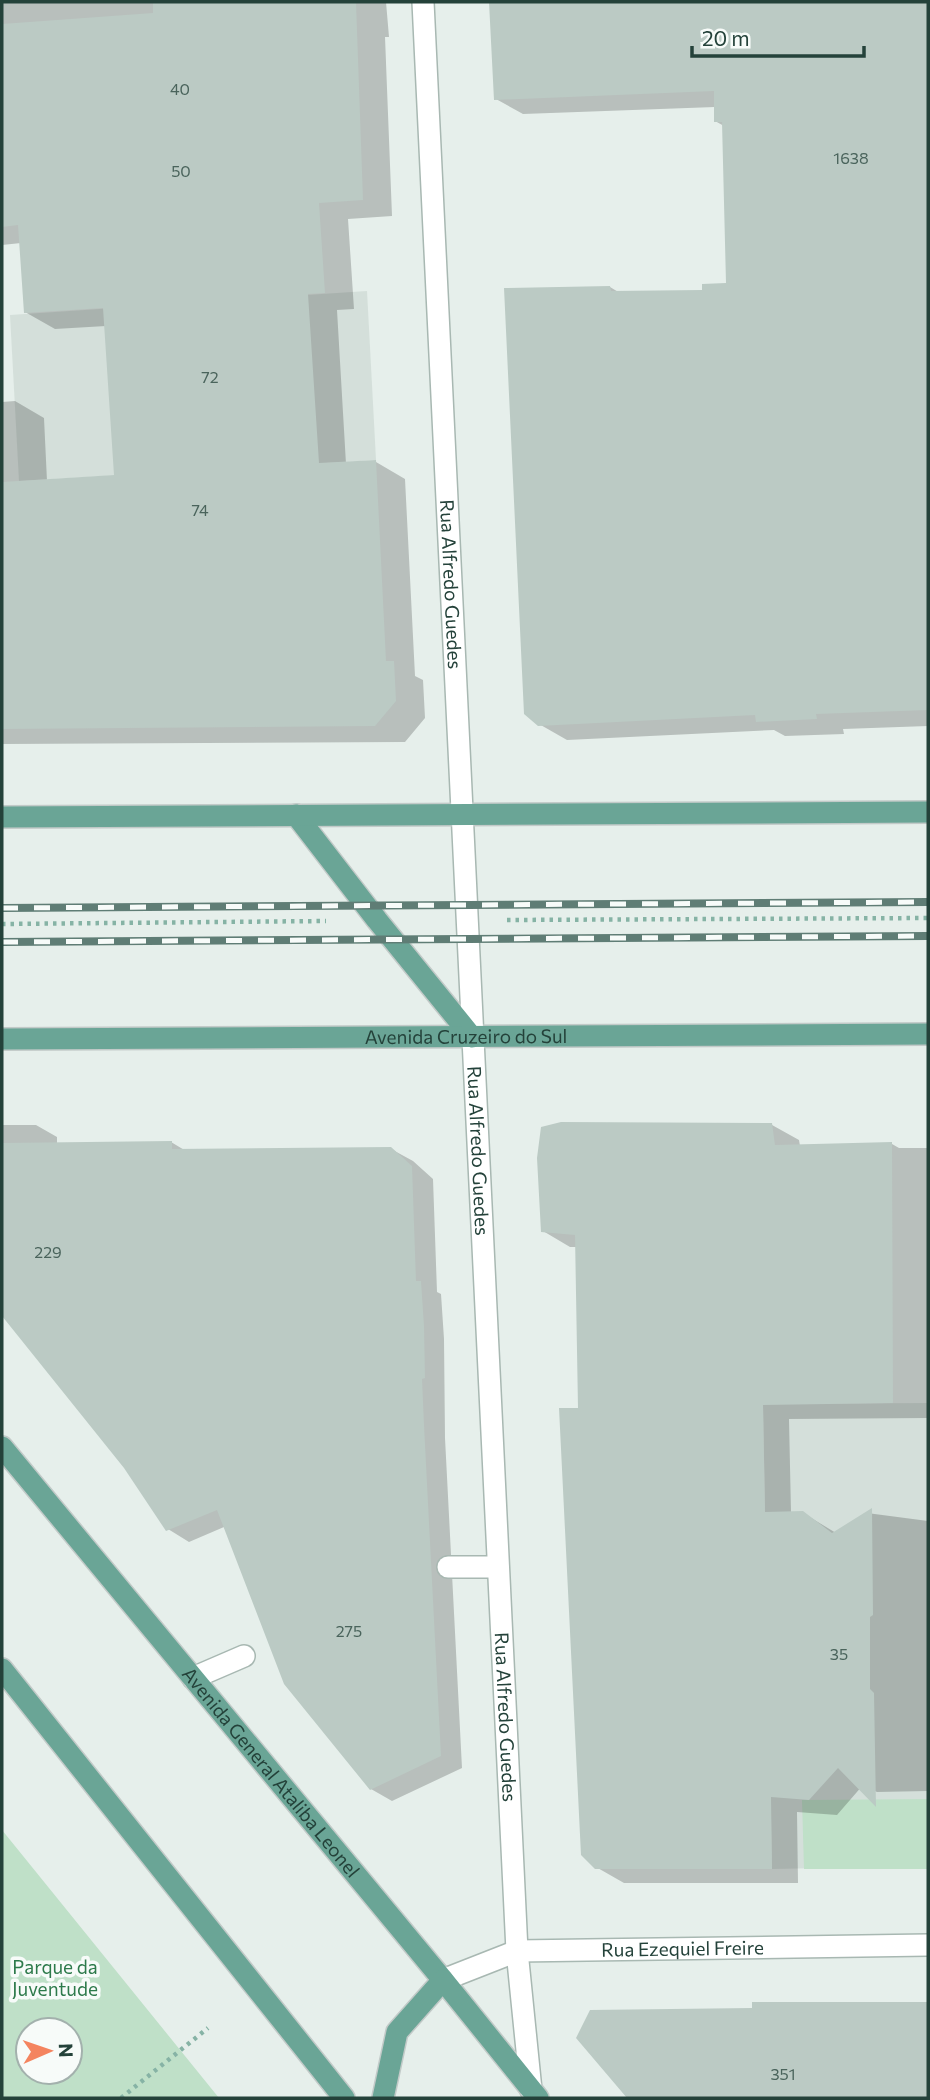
<svg xmlns="http://www.w3.org/2000/svg" width="930" height="2100" font-family="Commissioner,sans-serif">
<style>
.built{fill:#d4dfda}
.green{fill:#bfe0c8;fill-rule:evenodd}
.shadow{fill:#0003}
.building{fill:#bbcac4}
.lines{fill:none;stroke-linecap:round;stroke-linejoin:round}
.service-casing{stroke:#a8b8b2;stroke-width:24}
.tertiary-casing{stroke:#a8b8b2;stroke-width:24}
.primary-casing{stroke:#c2cac8;stroke-width:24}
.path{stroke:#86b3a5;stroke-width:4.5;stroke-dasharray:3.5 5;stroke-linecap:butt}
.service{stroke:#fff;stroke-width:21}
.tertiary{stroke:#fff;stroke-width:21}
.primary{stroke:#6aa596;stroke-width:21}
.rail-casing{stroke:#5f7d75;stroke-width:8}
.rail{stroke:#f7fbf9;stroke-width:5;stroke-dasharray:16;stroke-linecap:butt}
.labels{text-anchor:middle;stroke-width:7;stroke-linejoin:round;paint-order:stroke}
.number-label{font-size:16px;fill:#4a645c}
.street-label{font-size:19px;fill:#24423a;stroke:#f7fbf9}
.park-label{font-size:19px;fill:#2d7a4b;stroke:#f7fbf9}
</style>
<rect width="100%" height="100%" fill="#e6efeb"/>
<!-- built -->
<g class="built">
<polygon points="367,291 376,460 19,481 10,315"/>
<polygon points="928,1403 928,1866 772,1869 763,1404"/>
</g>
<!-- green -->
<g class="green">
<polygon points="928,1799 928,1869 804,1869 802,1800"/>
<path d="M2,1830L219,2098H2ZM28,2030H70V2072H28Z"/>
</g>
<!-- shadow -->
<g class="shadow">
<polygon points="2,2 386,2 389,37 385,37 392,216 348,219 354,309 337,310 346,464 376,462 405,479 415,676 423,680 425,718 405,742 2,744 2,402 15,401 44,418 47,481 116,477 106,326 55,329 25,312 21,243 2,245"/>
<polygon points="491,2 928,2 928,726 843,729 844,734 785,736 774,730 567,740 539,724 610,287 620,293 704,291 728,285 724,126 715,121 715,107 523,114 496,99"/>
<polygon points="2,1125 36,1125 57,1137 57,1144 171,1142 186,1151 391,1149 413,1161 433,1179 437,1292 441,1294 444,1339 445,1438 462,1768 392,1801 371,1789 224,1527 189,1542 168,1529 125,1467 2,1314"/>
<polygon points="772,1125 799,1140 800,1146 892,1144 899,1148 928,1148 928,1418 789,1419 791,1513 803,1513 836,1533 867,1513 928,1521 928,1791 877,1792 863,1785 837,1815 797,1812 798,1883 624,1883 596,1867 580,1409 577,1247 570,1247 543,1231"/>
<polygon points="753,2004 928,2004 928,2098 628,2098 578,2038 754,2009"/>
</g>
<!-- building -->
<g class="building">
<polygon points="153,2 356,2 363,200 319,203 325,293 308,294 319,463 376,460 386,661 394,661 396,701 375,726 2,729 2,482 114,475 103,308 24,313 18,225 2,227 2,24 153,13"/>
<polygon points="489,2 928,2 928,710 816,714 817,719 756,722 755,715 538,726 524,714 504,288 610,286 611,291 702,290 702,284 726,283 722,122 714,122 714,91 494,100"/>
<polygon points="561,1122 772,1123 775,1145 892,1142 893,1403 763,1405 765,1512 803,1511 832,1533 872,1508 873,1615 870,1617 870,1689 874,1693 876,1807 838,1768 809,1800 771,1797 772,1869 595,1869 581,1855 559,1408 578,1408 575,1235 541,1232 537,1158 541,1127"/>
<polygon points="172,1141 172,1149 391,1147 412,1166 416,1281 421,1281 424,1326 425,1378 422,1379 424,1425 441,1756 370,1790 284,1684 217,1510 166,1531 124,1468 2,1316 2,1143"/>
<polygon points="752,2002 928,2002 928,2098 627,2098 576,2038 590,2010 752,2008"/>
</g>
<g class="lines">
<defs>
<g id="service">
<polyline points="448,1567 498,1567"/>
<polyline points="193,1678 244,1656"/>
</g>
<g id="tertiary">
<path id="s1" d="M423,2L517,1951L531,2090"/>
<path id="s2" d="M443,1980L517,1951L928,1945"/>
</g>
<g id="primary">
<polyline points="296,815 377,920 472,1037"/>
<polyline points="2,817 928,812"/>
<path id="s3" d="M2,1039L928,1034"/>
<path id="s4" d="M2,1447L443,1980L538,2098"/>
<polyline points="2,1669 344,2098"/>
<polyline points="383,2098 397,2032 443,1980"/>
</g>
</defs>
<!-- service casing -->
<use href="#service" class="service-casing"/>
<!-- tertiary casing -->
<use href="#tertiary" class="tertiary-casing"/>
<!-- primary casing -->
<use href="#primary" class="primary-casing"/>
<!-- path -->
<g class="path">
<polyline points="507,920 928,918"/>
<polyline points="2,924 326,921"/>
<polyline points="121,2098 208,2028"/>
</g>
<!-- service -->
<use href="#service" class="service"/>
<!-- tertiary -->
<use href="#tertiary" class="tertiary"/>
<!-- primary -->
<use href="#primary" class="primary"/>
<defs>
<g id="rail">
<polyline points="2,908 928,902"/>
<polyline points="2,942 928,936"/>
</g>
</defs>
<!-- rail casing -->
<use href="#rail" class="rail-casing"/>
<!-- rail -->
<use href="#rail" class="rail"/>
</g>
<g class="labels">
<!-- number labels -->
<g class="number-label">
<text x="180" y="95">40</text>
<text x="851" y="164">1638</text>
<text x="181" y="177">50</text>
<text x="210" y="383">72</text>
<text x="200" y="516">74</text>
<text x="48" y="1258">229</text>
<text x="349" y="1637">275</text>
<text x="839" y="1660">35</text>
<text x="783" y="2080">351</text>
</g>
<!-- street labels -->
<g class="street-label">
<text dy="7" stroke="none"><textPath href="#s1" startOffset="583">Rua Alfredo Guedes</textPath></text>
<text dy="7" stroke="none"><textPath href="#s3" startOffset="464">Avenida Cruzeiro do Sul</textPath></text>
<text dy="7" stroke="none"><textPath href="#s1" startOffset="1150">Rua Alfredo Guedes</textPath></text>
<text dy="7" stroke="none"><textPath href="#s1" startOffset="1717">Rua Alfredo Guedes</textPath></text>
<text dy="7" stroke="none"><textPath href="#s4" startOffset="422">Avenida General Ataliba Leonel</textPath></text>
<text dy="7" stroke="none"><textPath href="#s2" startOffset="245">Rua Ezequiel Freire</textPath></text>
</g>
<!-- park labels -->
<g class="park-label">
<text x="55" y="1974">Parque da<tspan x="55" dy="22">Juventude</tspan></text>
</g>
</g>
<!-- border -->
<rect width="930" height="2100" fill="none" stroke="#24423a" stroke-width="7"/>
<!-- north arrow -->
<g transform="translate(49 2051) rotate(88)"><circle r="33" fill="#f7fbf9" stroke="#a3b1ad" stroke-width="2"/>
<path d="M0-5L12 26L0 18L-12 26Z" fill="#f4845f"/>
<text y="-10" font-size="19" font-weight="bold" text-anchor="middle" fill="#24423a">N</text>
</g>
<!-- scale -->
<path d="M692 46v10h172v-10" fill="none" stroke="#24423a" stroke-width="3.5"/>
<text x="702" y="46" font-size="21" fill="#24423a" stroke="#f7fbf9" stroke-width="5" paint-order="stroke">20 m</text>
</svg>
